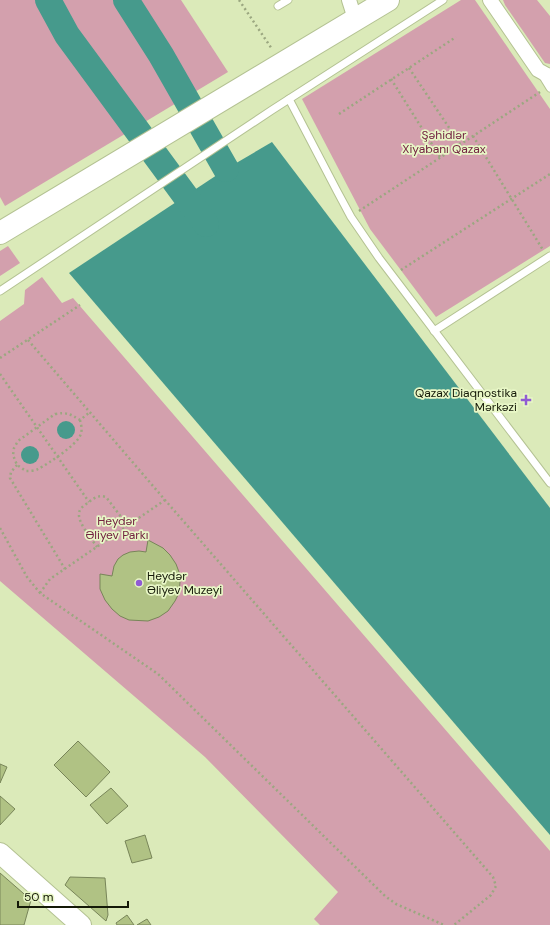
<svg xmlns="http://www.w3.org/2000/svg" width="550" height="925" font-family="'DM Sans',sans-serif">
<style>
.green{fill:#d3a0ad}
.water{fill:#469a8c}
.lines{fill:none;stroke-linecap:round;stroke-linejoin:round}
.river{stroke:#469a8c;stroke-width:26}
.building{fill:#b0c284;stroke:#788559}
.service-casing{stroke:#b4c293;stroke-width:9}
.minor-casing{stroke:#b4c293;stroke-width:16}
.secondary-casing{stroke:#b4c293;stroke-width:22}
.primary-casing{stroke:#b4c293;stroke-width:24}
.path{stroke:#9ba780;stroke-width:2.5;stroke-dasharray:2 3;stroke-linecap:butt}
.service{stroke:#fff;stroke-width:7}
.minor{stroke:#fff;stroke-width:14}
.secondary{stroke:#fff;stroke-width:20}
.primary{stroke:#fff;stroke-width:22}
.poi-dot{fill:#905bd3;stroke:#e8f7c6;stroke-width:1.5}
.labels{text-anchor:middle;stroke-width:3.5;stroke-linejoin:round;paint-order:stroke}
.park-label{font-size:12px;fill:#722240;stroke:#e8f7c6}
.poi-label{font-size:12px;fill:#141907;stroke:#e8f7c6;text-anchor:end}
</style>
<rect width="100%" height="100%" fill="#dbeab9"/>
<!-- green -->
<g class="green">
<polygon points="0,0 181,0 228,72 5,206 0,197"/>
<polygon points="461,0 475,0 550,109 550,246 436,317 370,229 302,99"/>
<polygon points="503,0 537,0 550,16 550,64 545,63 505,5"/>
<polygon points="8,246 20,263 0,276 0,251"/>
<polygon points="42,277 62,303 73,298 550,851 550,925 320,925 314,919 338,892 205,757 0,581 0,321 24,304 25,290"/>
</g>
<!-- water -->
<g class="water">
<polygon points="272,142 550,508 550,835 69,273 226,169"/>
<circle cx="66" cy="430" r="9"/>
<circle cx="30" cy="455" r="9"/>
</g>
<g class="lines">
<!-- river -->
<g class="river">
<polyline points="48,0 67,35 206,224"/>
<polyline points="126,0 161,55 226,169"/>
</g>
</g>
<!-- building -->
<g class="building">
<polygon points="148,540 163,548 170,555 176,564 179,572 180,582 179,593 175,601 168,611 159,617 148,621 129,620 120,616 112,609 105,600 100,589 100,574 112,576 114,566 118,559 123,555 130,552 139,551 146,552"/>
<polygon points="78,741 110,772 86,797 54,765"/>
<polygon points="0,764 7,767 0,783"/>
<polygon points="111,788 128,806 107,824 90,805"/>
<polygon points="0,796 15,809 0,825"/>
<polygon points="145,835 152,858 132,863 125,841"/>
<polygon points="0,873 31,900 24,925 0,925"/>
<polygon points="70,877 105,878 108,915 106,921 65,885"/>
<polygon points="127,915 134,925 117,925 116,923"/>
<polygon points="147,919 151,925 137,925"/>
</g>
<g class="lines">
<defs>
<g id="service">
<polyline points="278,6 288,0"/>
<polyline points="542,75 550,88"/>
<polyline points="289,99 337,191 351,217 379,258 550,483"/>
<polyline points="0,291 272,110 443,0"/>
<polyline points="434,331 550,256"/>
</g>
<g id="minor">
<polyline points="349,0 355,19"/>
<polyline points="490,0 538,70 547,75 550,76"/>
</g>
<polyline id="secondary" points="0,853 81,925"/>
<polyline id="primary" points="0,233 388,0"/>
</defs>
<!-- service casing -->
<use href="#service" class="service-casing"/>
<!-- minor casing -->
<use href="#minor" class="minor-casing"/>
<!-- secondary casing -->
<use href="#secondary" class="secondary-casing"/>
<!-- primary casing -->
<use href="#primary" class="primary-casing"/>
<!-- path -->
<g class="path">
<polyline points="239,0 272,49"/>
<polyline points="409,68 460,144"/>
<polyline points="391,79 440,157"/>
<polyline points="339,114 456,37"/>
<polyline points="473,136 543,250"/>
<polyline points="359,211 540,92"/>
<polyline points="401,270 550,174"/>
<polyline points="28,340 165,500 493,877 496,886 491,895 454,925"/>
<polyline points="0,358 80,305"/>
<polyline points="0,374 89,502"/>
<path d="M80,420C81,425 83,430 80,436C76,445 48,464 38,469C35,471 30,471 26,471L17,465L13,455L14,448L18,441L55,414C67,412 70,414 80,420L90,412"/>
<polyline points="17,465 11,472 10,478 65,569"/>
<polyline points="0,528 27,577 40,593 158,674 385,896 396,904 444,925"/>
<path d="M97,547C92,539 78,523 79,514C79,508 85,505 89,502C95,497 99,495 106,497L128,526"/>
<polyline points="40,593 50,579 165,500"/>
</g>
<!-- service -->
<use href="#service" class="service"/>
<!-- minor -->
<use href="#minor" class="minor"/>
<!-- secondary -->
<use href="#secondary" class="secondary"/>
<!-- primary -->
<use href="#primary" class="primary"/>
</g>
<!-- markers -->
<g class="poi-dot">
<path d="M524 394h4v4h4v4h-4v4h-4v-4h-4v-4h4z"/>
<circle cx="139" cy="583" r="4"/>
</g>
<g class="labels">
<!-- park labels -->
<g class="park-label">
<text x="444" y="139">Şəhidlər<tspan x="444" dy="14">Xiyabanı Qazax</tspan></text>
<text x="117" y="525">Heydər<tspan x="117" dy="14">Əliyev Parkı</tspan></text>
</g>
<!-- poi labels -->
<g class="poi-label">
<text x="517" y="397">Qazax Diaqnostika<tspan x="517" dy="14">Mərkəzi</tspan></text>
<text x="147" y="580" text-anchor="start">Heydər<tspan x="147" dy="14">Əliyev Muzeyi</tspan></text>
</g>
</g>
<!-- scale -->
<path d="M18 901v6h110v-6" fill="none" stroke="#141907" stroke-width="2"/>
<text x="24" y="901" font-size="12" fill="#141907" stroke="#e8f7c6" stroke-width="3" paint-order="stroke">50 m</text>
</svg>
